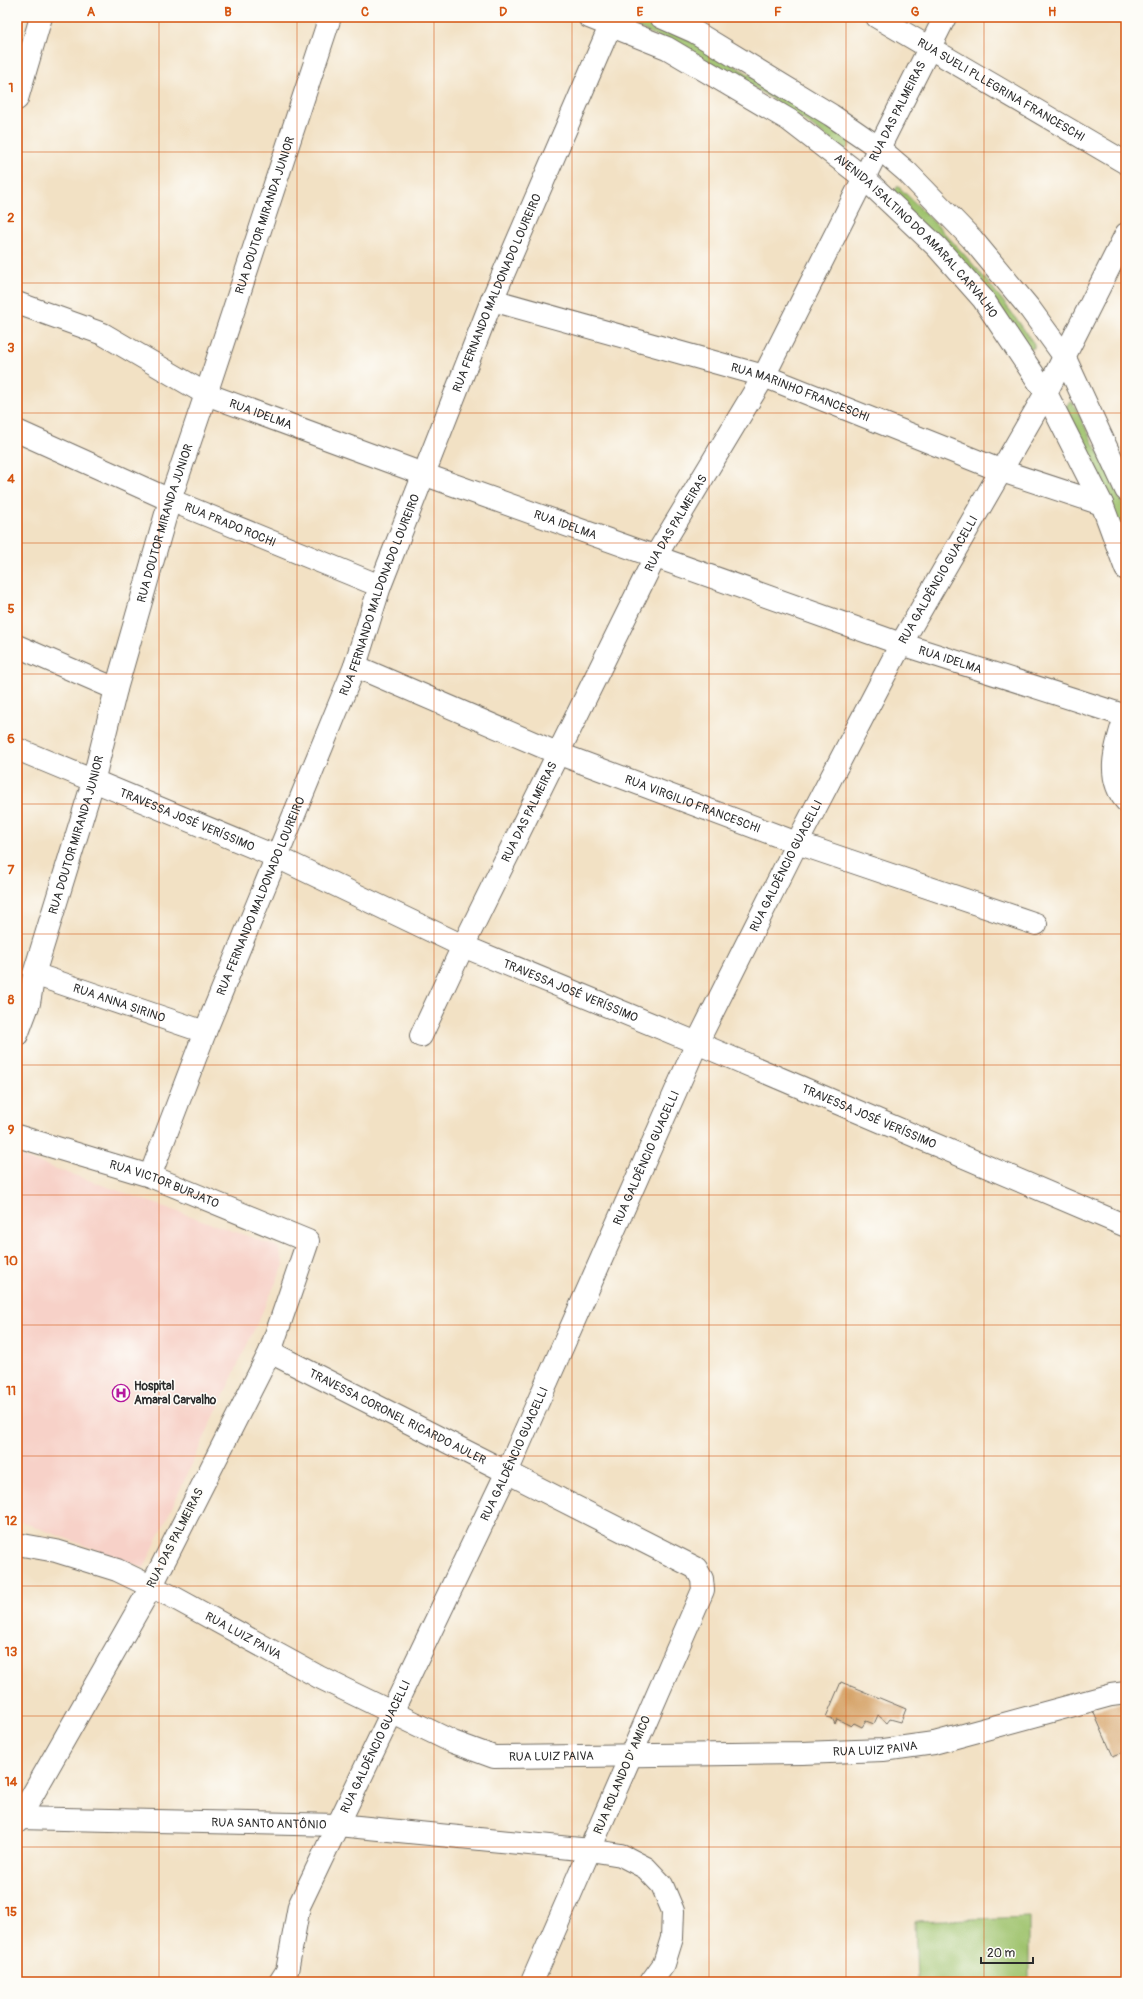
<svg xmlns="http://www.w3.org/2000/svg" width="1143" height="1999" font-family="Pangolin,sans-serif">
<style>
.built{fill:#f7d1c8}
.green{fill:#9ec26c;stroke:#64764c}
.building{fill:#d39d5e}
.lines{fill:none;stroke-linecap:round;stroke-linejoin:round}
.minor-casing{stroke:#716b61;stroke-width:24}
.major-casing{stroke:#716b61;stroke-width:24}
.minor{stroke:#fff;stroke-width:22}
.major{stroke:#fff;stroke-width:22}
.grid{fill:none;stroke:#d5540f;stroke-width:1;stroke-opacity:0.55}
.labels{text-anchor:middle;stroke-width:3;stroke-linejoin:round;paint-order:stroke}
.street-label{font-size:12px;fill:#2b2b2b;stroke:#fdfcf7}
.poi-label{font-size:12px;font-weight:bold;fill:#2b2b2b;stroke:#fdfcf7;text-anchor:start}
.neatline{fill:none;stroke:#d5540f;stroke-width:1.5}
.grid-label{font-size:13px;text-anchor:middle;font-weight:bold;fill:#d5540f}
</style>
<rect width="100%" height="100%" fill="#fdfcf7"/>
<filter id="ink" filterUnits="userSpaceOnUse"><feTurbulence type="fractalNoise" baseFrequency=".025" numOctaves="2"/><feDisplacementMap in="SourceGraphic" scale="8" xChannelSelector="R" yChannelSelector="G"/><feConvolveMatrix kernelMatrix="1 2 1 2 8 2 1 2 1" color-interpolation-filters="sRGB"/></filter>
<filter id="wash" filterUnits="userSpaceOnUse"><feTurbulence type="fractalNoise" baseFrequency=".012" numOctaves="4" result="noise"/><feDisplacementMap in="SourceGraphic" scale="16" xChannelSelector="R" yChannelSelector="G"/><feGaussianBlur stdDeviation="0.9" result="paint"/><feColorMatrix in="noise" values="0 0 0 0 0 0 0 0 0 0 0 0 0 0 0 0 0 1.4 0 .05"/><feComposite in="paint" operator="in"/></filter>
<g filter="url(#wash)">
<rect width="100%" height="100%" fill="#f2e1c4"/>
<!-- built -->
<polygon class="built" points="17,1155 278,1247 284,1265 144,1568 17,1520"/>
<!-- green -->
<g class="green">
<path d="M636,17L646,18C717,54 786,93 850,142L849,147L844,150L794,113L739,78L632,24V19Z"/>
<path d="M898,186C950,237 994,284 1034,344V348L1028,349L893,193Z"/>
<polygon points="1069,402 1073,403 1107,470 1126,512 1126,545 1087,451 1066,407"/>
<polygon points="1029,1917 1029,1982 917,1982 915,1921"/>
</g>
<g id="blocks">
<!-- building -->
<g class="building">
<polygon points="841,1682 906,1709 901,1722 890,1719 887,1723 878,1715 874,1724 866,1721 862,1727 854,1723 851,1726 837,1719 835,1724 832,1718 826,1717"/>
<polygon points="1126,1701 1126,1751 1113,1756 1093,1711"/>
</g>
</g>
</g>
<g filter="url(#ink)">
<use href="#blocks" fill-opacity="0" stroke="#716b61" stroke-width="1"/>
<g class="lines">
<defs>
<g id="minor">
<path id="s1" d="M877,17L1126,163"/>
<path id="s2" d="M492,300L764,376L1002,471L1102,504"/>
<path id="s3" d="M17,303L103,334L206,394L423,474L901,644L1126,716"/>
<path id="s4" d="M17,431L170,500L380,586"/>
<polyline points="17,646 116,689"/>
<path id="s5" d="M355,666L557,753L797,843L1036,924"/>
<path id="s6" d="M17,749L277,857L463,946L697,1043L1126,1226"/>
<path id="s7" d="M34,974L205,1032"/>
<path id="s8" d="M17,1035L29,1003L34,974L93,782L116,689L170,500L206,394L330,17"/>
<path id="s9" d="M421,1036L463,946L655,557L764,376L945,17"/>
<path id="s10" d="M17,1136L150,1176L308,1241L270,1352L151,1587L17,1822"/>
<path id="s11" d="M150,1176L205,1032L355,666L380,586L492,300L614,17"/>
<path id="s12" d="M270,1352L696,1568L702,1579L703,1590L532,1982"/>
<path id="s13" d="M17,1544L56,1551L117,1570L173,1597L319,1677L453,1742L494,1757L802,1753L883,1750L934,1743L1111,1695L1126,1693"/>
<path id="s14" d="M17,1818L338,1825L590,1850L621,1855L646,1868L662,1885L673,1911L672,1938L664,1964L651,1982"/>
<path id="s15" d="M280,1982L287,1971L299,1906L507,1472L697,1043L797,843L901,644L1046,393L1126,234"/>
</g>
<g id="major">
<path id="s16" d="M589,17L667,48L789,120L864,178L937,247L983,299L1046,393L1102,504L1126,569"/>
<polyline points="661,17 695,32 831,115 879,148 907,172 972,239 1030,309 1064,356 1126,490"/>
<polyline points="17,99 41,17"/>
<path d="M1126,714C1117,743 1104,776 1126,801"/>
</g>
</defs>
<!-- minor casing -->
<use href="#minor" class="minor-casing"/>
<!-- major casing -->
<use href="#major" class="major-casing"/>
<!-- minor -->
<use href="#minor" class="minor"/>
<!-- major -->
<use href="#major" class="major"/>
</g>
</g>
<!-- grid -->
<path class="grid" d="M159,17V1982M297,17V1982M434,17V1982M572,17V1982M709,17V1982M846,17V1982M984,17V1982M17,152H1126M17,283H1126M17,413H1126M17,543H1126M17,674H1126M17,804H1126M17,934H1126M17,1065H1126M17,1195H1126M17,1325H1126M17,1456H1126M17,1586H1126M17,1716H1126M17,1847H1126"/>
<!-- icons -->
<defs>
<symbol id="hospital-ring" viewBox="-11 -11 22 22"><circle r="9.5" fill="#fdfcf7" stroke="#b5179e" stroke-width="1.5"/><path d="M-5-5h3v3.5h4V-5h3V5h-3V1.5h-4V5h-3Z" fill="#b5179e"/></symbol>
</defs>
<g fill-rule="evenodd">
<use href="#hospital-ring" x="111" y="1383" width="20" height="20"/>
</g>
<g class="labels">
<!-- street labels -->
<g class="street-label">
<text dy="4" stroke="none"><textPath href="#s1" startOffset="144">RUA SUELI PLLEGRINA FRANCESCHI</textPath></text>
<text dy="4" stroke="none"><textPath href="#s9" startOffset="1041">RUA DAS PALMEIRAS</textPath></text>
<text dy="4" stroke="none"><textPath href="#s8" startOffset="857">RUA DOUTOR MIRANDA JUNIOR</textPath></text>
<text dy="4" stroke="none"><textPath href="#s16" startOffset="398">AVENIDA ISALTINO DO AMARAL CARVALHO</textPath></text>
<text dy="4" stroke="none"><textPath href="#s11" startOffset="949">RUA FERNANDO MALDONADO LOUREIRO</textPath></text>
<text dy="4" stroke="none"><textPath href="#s2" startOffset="322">RUA MARINHO FRANCESCHI</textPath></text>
<text dy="4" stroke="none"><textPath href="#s3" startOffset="269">RUA IDELMA</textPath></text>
<text dy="4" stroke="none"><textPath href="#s9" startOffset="573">RUA DAS PALMEIRAS</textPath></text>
<text dy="4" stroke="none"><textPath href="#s8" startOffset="533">RUA DOUTOR MIRANDA JUNIOR</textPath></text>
<text dy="4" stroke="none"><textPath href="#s3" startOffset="593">RUA IDELMA</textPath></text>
<text dy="4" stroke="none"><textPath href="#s4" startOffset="233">RUA PRADO ROCHI</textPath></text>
<text dy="4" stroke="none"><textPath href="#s15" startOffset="1552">RUA GALDÊNCIO GUACELLI</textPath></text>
<text dy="4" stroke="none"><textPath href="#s11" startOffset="625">RUA FERNANDO MALDONADO LOUREIRO</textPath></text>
<text dy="4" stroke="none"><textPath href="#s3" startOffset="1001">RUA IDELMA</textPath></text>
<text dy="4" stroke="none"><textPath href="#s5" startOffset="365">RUA VIRGILIO FRANCESCHI</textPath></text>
<text dy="4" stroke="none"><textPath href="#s9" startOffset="249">RUA DAS PALMEIRAS</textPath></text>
<text dy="4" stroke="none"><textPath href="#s6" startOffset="184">TRAVESSA JOSÉ VERÍSSIMO</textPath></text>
<text dy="4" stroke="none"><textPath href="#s8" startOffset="209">RUA DOUTOR MIRANDA JUNIOR</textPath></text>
<text dy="4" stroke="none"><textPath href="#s15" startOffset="1228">RUA GALDÊNCIO GUACELLI</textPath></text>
<text dy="4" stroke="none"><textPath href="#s11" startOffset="301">RUA FERNANDO MALDONADO LOUREIRO</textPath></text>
<text dy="4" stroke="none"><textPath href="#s6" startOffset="604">TRAVESSA JOSÉ VERÍSSIMO</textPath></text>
<text dy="4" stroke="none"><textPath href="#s7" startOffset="90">RUA ANNA SIRINO</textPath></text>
<text dy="4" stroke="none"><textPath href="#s6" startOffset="928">TRAVESSA JOSÉ VERÍSSIMO</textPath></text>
<text dy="4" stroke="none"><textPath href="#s15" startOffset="904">RUA GALDÊNCIO GUACELLI</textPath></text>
<text dy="4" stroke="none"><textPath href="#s10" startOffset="155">RUA VICTOR BURJATO</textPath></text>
<text dy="4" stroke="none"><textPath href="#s12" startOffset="143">TRAVESSA CORONEL RICARDO AULER</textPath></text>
<text dy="4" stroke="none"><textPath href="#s15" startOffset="580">RUA GALDÊNCIO GUACELLI</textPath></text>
<text transform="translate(175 1538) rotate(-63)" y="4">RUA DAS PALMEIRAS</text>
<text dy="4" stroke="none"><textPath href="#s13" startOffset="246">RUA LUIZ PAIVA</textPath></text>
<text dy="4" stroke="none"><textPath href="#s15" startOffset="256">RUA GALDÊNCIO GUACELLI</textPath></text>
<text dy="4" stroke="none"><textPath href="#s13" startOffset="906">RUA LUIZ PAIVA</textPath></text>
<text dy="4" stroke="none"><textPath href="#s13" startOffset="582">RUA LUIZ PAIVA</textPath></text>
<text transform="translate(622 1775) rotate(-67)" y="4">RUA ROLANDO D' AMICO</text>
<text dy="4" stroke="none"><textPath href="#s14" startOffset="252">RUA SANTO ANTÔNIO</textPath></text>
</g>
<!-- poi labels -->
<g class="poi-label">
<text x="134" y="1390">Hospital<tspan x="134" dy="14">Amaral Carvalho</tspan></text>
</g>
</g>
<!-- margin -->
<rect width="1143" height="1999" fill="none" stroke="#fdfcf7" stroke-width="44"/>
<!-- scale -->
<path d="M981 1957v6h52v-6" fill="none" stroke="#2b2b2b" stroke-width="2"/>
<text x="987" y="1957" font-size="12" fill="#2b2b2b" stroke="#fdfcf7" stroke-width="3" paint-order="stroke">20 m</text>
<rect x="22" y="22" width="1099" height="1955" class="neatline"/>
<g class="grid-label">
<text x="91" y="16">A</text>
<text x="228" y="16">B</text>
<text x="365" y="16">C</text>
<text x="503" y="16">D</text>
<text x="640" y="16">E</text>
<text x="778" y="16">F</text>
<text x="915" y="16">G</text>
<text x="1052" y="16">H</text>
<text x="11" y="92">1</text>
<text x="11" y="222">2</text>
<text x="11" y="352">3</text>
<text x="11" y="483">4</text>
<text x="11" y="613">5</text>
<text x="11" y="743">6</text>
<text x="11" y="874">7</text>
<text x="11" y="1004">8</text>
<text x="11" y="1134">9</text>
<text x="11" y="1265">10</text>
<text x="11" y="1395">11</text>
<text x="11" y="1525">12</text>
<text x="11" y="1656">13</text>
<text x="11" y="1786">14</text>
<text x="11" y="1916">15</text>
</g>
</svg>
